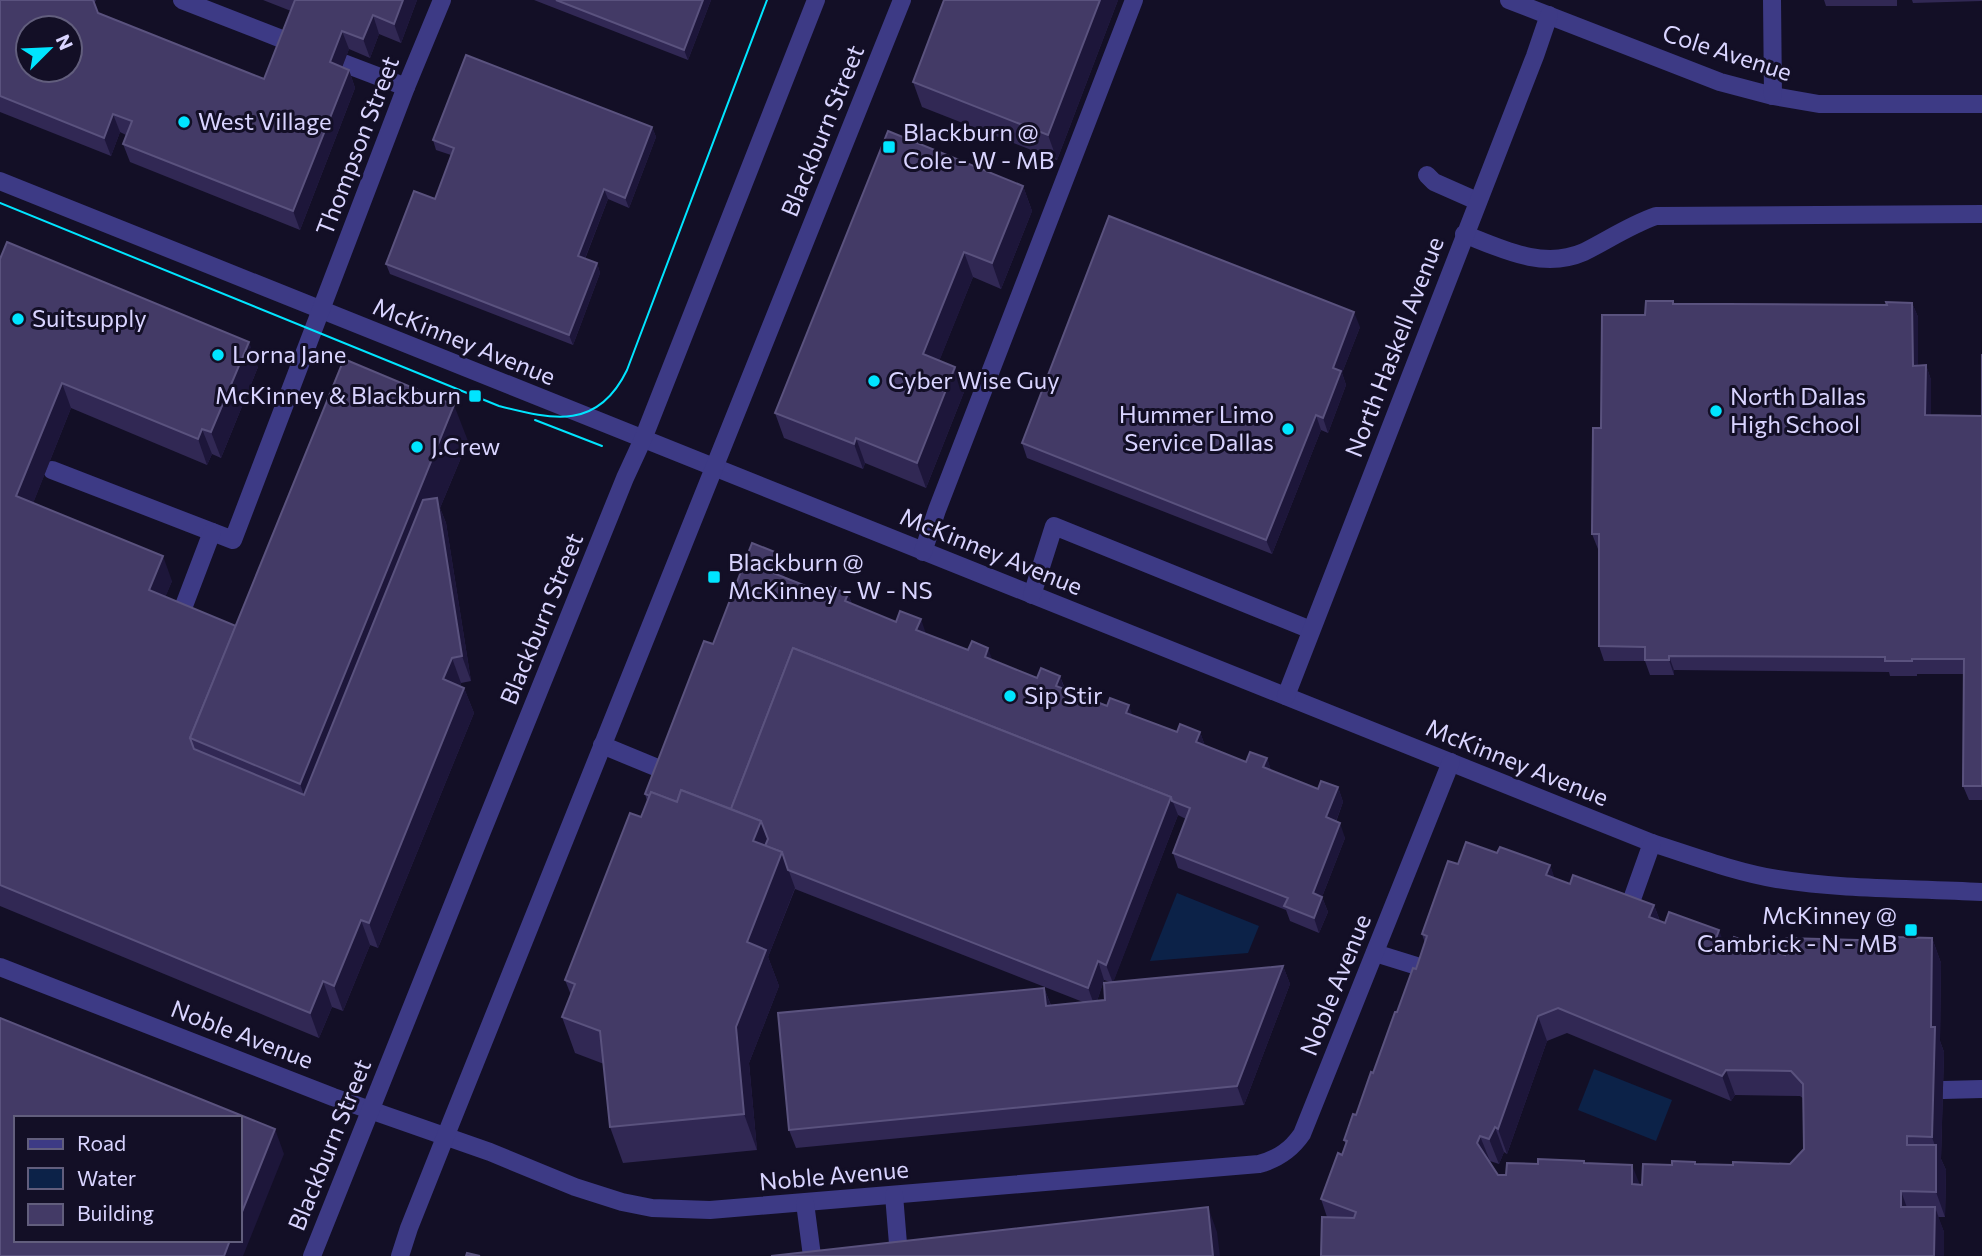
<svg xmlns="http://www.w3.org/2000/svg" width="1982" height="1256" font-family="Commissioner,sans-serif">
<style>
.water{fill:#0c2248}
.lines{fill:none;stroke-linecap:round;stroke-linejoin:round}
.minor{stroke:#3d3a85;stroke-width:18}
.tram{stroke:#00e5ff;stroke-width:2}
.wall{fill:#312854;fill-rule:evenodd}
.shaded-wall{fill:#1d163a}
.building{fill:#433a66;stroke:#5a527e;stroke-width:2;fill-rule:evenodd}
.poi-dot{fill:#00e5ff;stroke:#130f26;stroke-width:2.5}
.labels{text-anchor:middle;stroke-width:6;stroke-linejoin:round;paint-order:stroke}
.street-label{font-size:24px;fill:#d9d4ff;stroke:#130f26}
.poi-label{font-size:24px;fill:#d9d4ff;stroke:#130f26;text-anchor:start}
</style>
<rect width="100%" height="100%" fill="#130f26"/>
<!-- water -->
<g class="water">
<polygon points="1177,893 1259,926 1248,953 1150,961"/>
<polygon points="1594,1069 1672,1100 1656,1141 1578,1110"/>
</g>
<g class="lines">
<!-- minor -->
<g class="minor">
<polyline points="182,0 292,43"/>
<polyline points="1509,0 1720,82 1773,96 1819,104 1982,104"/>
<polyline points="1772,0 1773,96"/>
<polyline points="343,63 406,87"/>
<polyline points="1427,175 1434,182 1477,201"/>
<path d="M0,181L1652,843C1693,856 1735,872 1777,879C1844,890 1914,888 1982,892"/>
<path d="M1464,234C1502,249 1543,270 1584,252C1608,240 1630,225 1656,216L1982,214"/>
<polyline points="52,470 233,540 406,87 442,0"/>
<polyline points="923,552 937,510 1134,0"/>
<polyline points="1032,595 1054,526 1311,630"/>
<polyline points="177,624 212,532"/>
<polyline points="1286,696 1535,56 1549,15"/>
<polyline points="602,745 665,771"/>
<polyline points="1626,916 1652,843"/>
<polyline points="1375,953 1433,971"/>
<path d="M0,967L333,1097L490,1152L575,1187L622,1202L652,1208L710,1210L1259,1164C1278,1159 1291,1150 1302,1134L1451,762"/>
<polyline points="1943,1090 1982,1089"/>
<polyline points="894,1195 899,1256"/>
<polyline points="805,1203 812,1256"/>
<polyline points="312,1256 479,839 625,478 643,439 816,0"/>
<polyline points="400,1256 409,1228 446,1135 902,0"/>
</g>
<!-- tram -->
<g class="tram">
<path d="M0,203L499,406C554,420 598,430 627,370L767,0"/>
<polyline points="535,420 602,446"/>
</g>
</g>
<!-- wall -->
<g class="wall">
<polygon points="0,0 96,0 94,4 98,13 264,79 291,11 263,0 417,0 401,43 379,34 370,58 349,49 342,67 349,70 355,88 300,230 130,162 123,144 126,135 120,132 111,156 0,112"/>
<polygon points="534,0 711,0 688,60"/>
<polygon points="1118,0 1057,160 922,107 913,82"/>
<polygon points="1824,0 1897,0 1897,6 1826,6"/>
<polygon points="1912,0 1982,0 1982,1 1913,3"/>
<polygon points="652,127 656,137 629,208 608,199 585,259 597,263 600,273 573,345 390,274 386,264 435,199 451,155 436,150 433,140"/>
<polygon points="1023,186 1032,211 1001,289 973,277 939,361 955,367 964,392 926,488 865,463 863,469 784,438 775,413"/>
<polygon points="0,259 258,367 221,458 212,454 207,465 71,408 33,503 172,581 165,597 236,626 468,441 440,508 446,523 471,681 461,683 460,686 464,688 474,713 378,948 370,945 343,1011 332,1007 319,1038 0,906"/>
<polygon points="1912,303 1918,317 1918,366 1926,365 1931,380 1931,415 1982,416 1982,354 1982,800 1969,800 1963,786 1964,674 1917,674 1917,676 1890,676 1889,672 1674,670 1674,675 1650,675 1645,661 1604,661 1599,646 1599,549 1598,549 1592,534 1601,428 1645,315 1674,304 1887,305"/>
<polygon points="1360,327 1342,373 1346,385 1328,433 1321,430 1272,554 1027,458 1022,443"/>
<path d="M780,554L786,569L783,576L826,594H848L852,604L1037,678L1060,676L1065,689L1177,732H1200L1205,746L1246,762L1267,758L1271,771L1318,789L1338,787L1343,802L1336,822L1345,838L1322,897L1328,912L1319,933L1290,921L1286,910L1178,868L1173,853L1186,819L1178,815L1113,982L1283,966L1290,984L1244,1105L796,1148L789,1130L1044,988L1051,1005L1083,1002L795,889L768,957L779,986L749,1063L757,1150L623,1163L610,1127L604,1064L575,1053L562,1017L571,995L565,980L641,817L647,801L645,794L713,644ZM1104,980L1110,982L1105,1000L1097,1001Z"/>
<path d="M1497,853L1550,865L1554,878L1570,884L1654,905L1660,921L1730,949L1785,955L1932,938L1941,963L1940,1041L1944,1052L1941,1159L1946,1170L1945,1217H1938L1944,1232V1256H1321L1327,1217L1321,1199L1342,1155L1346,1145L1344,1140L1356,1115L1416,969L1425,943L1422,934L1458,864ZM1567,1033L1731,1101L1735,1095L1800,1096L1804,1099V1149L1790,1164L1733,1165L1696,1164L1695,1162L1672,1165L1642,1185L1585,1163L1538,1164L1506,1175H1498L1490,1161L1499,1164L1504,1152L1507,1154L1547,1041Z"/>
</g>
<!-- shaded-wall -->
<g class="shaded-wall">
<polygon points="403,0 417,0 401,43 394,24"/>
<polygon points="703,0 711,0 688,60 684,50"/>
<polygon points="1100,0 1118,0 1057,160 1048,135"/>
<polygon points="373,15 379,34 370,58 363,39"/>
<polygon points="342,31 349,49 337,81 330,62"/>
<polygon points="349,70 355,88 300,230 293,211"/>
<polygon points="113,114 120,132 111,156 104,138"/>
<polygon points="652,127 656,137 629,208 625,198"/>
<polygon points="1023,186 1032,211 1001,289 992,263"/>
<polygon points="604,189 608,199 582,266 578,256"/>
<polygon points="964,252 973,277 932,379 923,354"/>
<polygon points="597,263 600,273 573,345 569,335"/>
<polygon points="1912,303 1918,317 1918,380 1913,366"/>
<polygon points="1354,312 1360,327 1342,373 1346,385 1328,433 1323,418 1333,368"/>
<polygon points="249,342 258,367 221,458 211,432"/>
<polygon points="1926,365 1931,380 1931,430 1925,415"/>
<polygon points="955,367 964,392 926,488 917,463"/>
<polygon points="62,383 71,408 26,521 16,496"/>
<polygon points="454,405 468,441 440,508 446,523 471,681 462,656 439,511 313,820 300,784"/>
<polygon points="1316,415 1321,430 1272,554 1266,540"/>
<polygon points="202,429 212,454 207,465 198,439"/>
<polygon points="856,438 865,463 863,469 854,444"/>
<polygon points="780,554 786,569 778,587 773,573"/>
<polygon points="163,556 172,581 158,615 149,590"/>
<polygon points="848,594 853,608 845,601"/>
<polygon points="921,619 926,634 916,630"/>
<polygon points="988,648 993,662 985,657"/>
<polygon points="1669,656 1674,670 1674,675 1669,660"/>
<polygon points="452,658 461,683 452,705 443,679"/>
<polygon points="1060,676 1065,691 1056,686"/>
<polygon points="464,688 474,713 378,948 369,923"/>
<polygon points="1129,705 1134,720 1126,713"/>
<polygon points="1200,732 1205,746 1196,742"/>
<polygon points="1267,758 1272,773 1263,767"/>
<polygon points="1338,787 1343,802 1332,832 1326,817"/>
<polygon points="1171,797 1178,815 1113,983 1106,965"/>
<polygon points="761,821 774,857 753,841"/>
<polygon points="1340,823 1345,838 1322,897 1328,912 1319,933 1314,918 1313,893"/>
<polygon points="782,852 795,888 768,957 779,986 749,1063 757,1150 744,1114 736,1027 747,942"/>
<polygon points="1550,865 1559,890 1546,875"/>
<polygon points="1654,905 1663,930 1649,917"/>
<polygon points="361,920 370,945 343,1011 334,986"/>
<polygon points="1719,930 1728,955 1714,944"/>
<polygon points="1932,938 1941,963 1940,1041 1944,1052 1941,1159 1946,1170 1945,1217 1936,1192 1936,1149 1932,1137 1931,1027"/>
<polygon points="1098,961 1104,980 1095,1007 1088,988"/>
<polygon points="1283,966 1290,984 1244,1105 1237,1086"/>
<polygon points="323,981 332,1007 319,1038 310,1013"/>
<polygon points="1044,988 1051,1006 1046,1006"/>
<polygon points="1538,1016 1547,1041 1507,1154 1498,1129"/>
<polygon points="1726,1070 1735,1095 1731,1101 1722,1076"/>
<polygon points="1495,1127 1504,1152 1499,1164 1489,1139"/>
<polygon points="275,1129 284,1154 243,1256 224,1256 230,1240 240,1240 240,1217"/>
<polygon points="1480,1136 1490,1161 1477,1143"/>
<polygon points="1632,1165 1642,1190 1632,1184"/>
<polygon points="1901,1191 1910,1216 1901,1207"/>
<polygon points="1208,1207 1217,1232 1220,1256 1213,1256"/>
<polygon points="1935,1207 1944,1232 1944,1256 1934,1256"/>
</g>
<!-- building -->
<g class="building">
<path d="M0,0H93L98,13L264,79L295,0H403L394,24L373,15L363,39L342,31L330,62L349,70L293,211L123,144L132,121L113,114L104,138L0,96ZM28,28H70V70H28Z"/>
<polygon points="556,0 703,0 684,50"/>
<polygon points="944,0 1100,0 1048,135 913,82"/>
<polygon points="466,55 652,127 625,198 604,189 578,256 597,263 569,335 386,264 414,191 435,199 454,148 433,140"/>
<polygon points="888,131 1023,186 992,263 964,252 923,354 955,367 917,463 856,438 854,444 775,413"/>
<polygon points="1109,216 1354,312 1333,368 1341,371 1323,418 1316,415 1266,540 1022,443"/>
<polygon points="7,242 249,342 211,432 202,429 198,439 62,383 16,496 163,556 149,590 236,626 190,738 194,749 304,795 423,500 437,498 462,656 452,658 443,679 464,688 369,923 361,920 334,986 323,981 310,1013 0,885 0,259"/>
<polygon points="1646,301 1673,301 1673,304 1726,304 1887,305 1886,302 1912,303 1913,366 1926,365 1925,415 1982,416 1982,354 1982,786 1963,786 1964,659 1912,659 1912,661 1885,661 1885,657 1669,656 1669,660 1645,660 1645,647 1599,646 1599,534 1592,534 1593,428 1601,428 1602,315 1645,315"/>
<polygon points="344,359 454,405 300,784 190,738"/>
<polygon points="752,543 780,554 773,573 826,594 829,586 848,594 845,601 896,622 900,611 921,619 916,630 968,650 972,641 988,648 985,657 1037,678 1041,668 1060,676 1056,686 1107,706 1110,698 1129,705 1126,713 1177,732 1180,724 1200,732 1196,742 1246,762 1250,752 1267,758 1263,767 1318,789 1321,781 1338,787 1326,817 1340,823 1313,893 1322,897 1314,918 1284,906 1288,898 1173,853 1190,808 1172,801 1171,797 793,648 731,809 681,790 677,802 651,792 650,796 645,794 704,641 713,644"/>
<polygon points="793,648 1171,797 1106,965 1098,961 1088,988 788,870 782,852 765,846 768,839 761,821 731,809"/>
<polygon points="681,790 761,821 753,841 782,852 747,942 766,950 736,1027 744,1114 610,1127 600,1031 562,1017 575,984 565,980 630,813 641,817 651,792 677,802"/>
<path d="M1466,842L1497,853L1500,847L1550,865L1546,875L1570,884L1573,875L1654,905L1649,917L1665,923L1669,912L1719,930L1714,944L1730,949L1734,937L1785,955L1786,938L1894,941V937L1932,938L1931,1027H1935L1932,1137L1907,1136V1145H1936V1192L1901,1191V1207H1935L1934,1256H1321L1322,1217L1354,1218L1356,1212L1321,1199L1338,1153L1342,1155L1347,1141L1344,1140L1353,1114L1356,1115L1371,1072L1373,1073L1395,1012H1397L1413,968L1416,969L1427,936L1422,934L1448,861L1458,864ZM1558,1008L1722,1076L1726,1070L1791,1071L1803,1084L1804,1149L1790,1164L1733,1162V1165L1695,1164V1162L1672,1161V1165L1643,1164L1642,1185L1632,1184V1165L1584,1163V1161L1538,1159V1164L1507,1163L1506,1175H1498L1477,1143L1480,1136L1489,1139L1495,1127L1498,1129L1538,1016Z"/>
<polygon points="1283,966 1237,1086 789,1130 778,1013 1044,988 1046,1006 1105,1000 1104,983"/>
<polygon points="0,1018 275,1129 240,1217 240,1118 16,1118 16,1240 230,1240 224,1256 0,1256"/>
<polygon points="1208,1207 1213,1256 771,1256"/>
<polygon points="467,1253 480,1256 466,1256"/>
</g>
<!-- markers -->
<g class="poi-dot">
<circle cx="184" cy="122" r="7"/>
<rect x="882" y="140" width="14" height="14" rx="3.5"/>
<circle cx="18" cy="319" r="7"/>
<circle cx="218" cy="355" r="7"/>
<circle cx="874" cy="381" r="7"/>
<rect x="468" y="389" width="14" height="14" rx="3.5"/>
<circle cx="1716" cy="411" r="7"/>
<circle cx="1288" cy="429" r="7"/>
<circle cx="417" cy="447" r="7"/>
<rect x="707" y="570" width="14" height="14" rx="3.5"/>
<circle cx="1010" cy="696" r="7"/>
<rect x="1904" y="923" width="14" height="14" rx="3.5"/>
</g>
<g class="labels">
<!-- street labels -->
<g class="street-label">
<text transform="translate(1727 53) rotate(18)" y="8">Cole Avenue</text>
<text transform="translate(823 131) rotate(-68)" y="8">Blackburn Street</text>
<text transform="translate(358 146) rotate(-69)" y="8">Thompson Street</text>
<text transform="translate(464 342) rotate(22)" y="8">McKinney Avenue</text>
<text transform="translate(1395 347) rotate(-69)" y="8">North Haskell Avenue</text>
<text transform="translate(991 552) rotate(22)" y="8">McKinney Avenue</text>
<text transform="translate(542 619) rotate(-68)" y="8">Blackburn Street</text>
<text transform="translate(1517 763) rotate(22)" y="8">McKinney Avenue</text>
<text transform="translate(1336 985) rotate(-68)" y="8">Noble Avenue</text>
<text transform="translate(242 1035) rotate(21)" y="8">Noble Avenue</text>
<text transform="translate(330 1145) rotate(-68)" y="8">Blackburn Street</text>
<text transform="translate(834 1176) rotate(-5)" y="8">Noble Avenue</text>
</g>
<!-- poi labels -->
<g class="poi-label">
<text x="198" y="130">West Village</text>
<text x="903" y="141">Blackburn @<tspan x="903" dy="28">Cole - W - MB</tspan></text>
<text x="32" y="327">Suitsupply</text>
<text x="232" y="363">Lorna Jane</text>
<text x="888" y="389">Cyber Wise Guy</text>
<text x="461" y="404" text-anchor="end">McKinney &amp; Blackburn</text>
<text x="1730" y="405">North Dallas<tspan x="1730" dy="28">High School</tspan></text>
<text x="1274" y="423" text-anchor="end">Hummer Limo<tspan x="1274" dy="28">Service Dallas</tspan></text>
<text x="431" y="455">J.Crew</text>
<text x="728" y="571">Blackburn @<tspan x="728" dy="28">McKinney - W - NS</tspan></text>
<text x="1024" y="704">Sip Stir</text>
<text x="1897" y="924" text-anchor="end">McKinney @<tspan x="1897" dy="28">Cambrick - N - MB</tspan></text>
</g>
</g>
<!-- legend -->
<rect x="14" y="1116" width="228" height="126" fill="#130f26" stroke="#625e7d" stroke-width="2"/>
<rect x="28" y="1139" width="35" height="10" fill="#3d3a85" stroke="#625e7d" stroke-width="2"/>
<text x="77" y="1151" font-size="21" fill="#d9d4ff">Road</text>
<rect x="28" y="1168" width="35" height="21" fill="#0c2248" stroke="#625e7d" stroke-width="2"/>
<text x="77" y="1186" font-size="21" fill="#d9d4ff">Water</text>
<rect x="28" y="1204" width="35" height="21" fill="#433a66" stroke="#625e7d" stroke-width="2"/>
<text x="77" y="1221" font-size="21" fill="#d9d4ff">Building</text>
<!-- north arrow -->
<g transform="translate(49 49) rotate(66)"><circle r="33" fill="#130f26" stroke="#625e7d" stroke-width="2"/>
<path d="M0-5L12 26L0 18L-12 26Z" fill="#00e5ff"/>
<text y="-10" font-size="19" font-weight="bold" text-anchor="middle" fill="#d9d4ff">N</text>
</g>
</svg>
